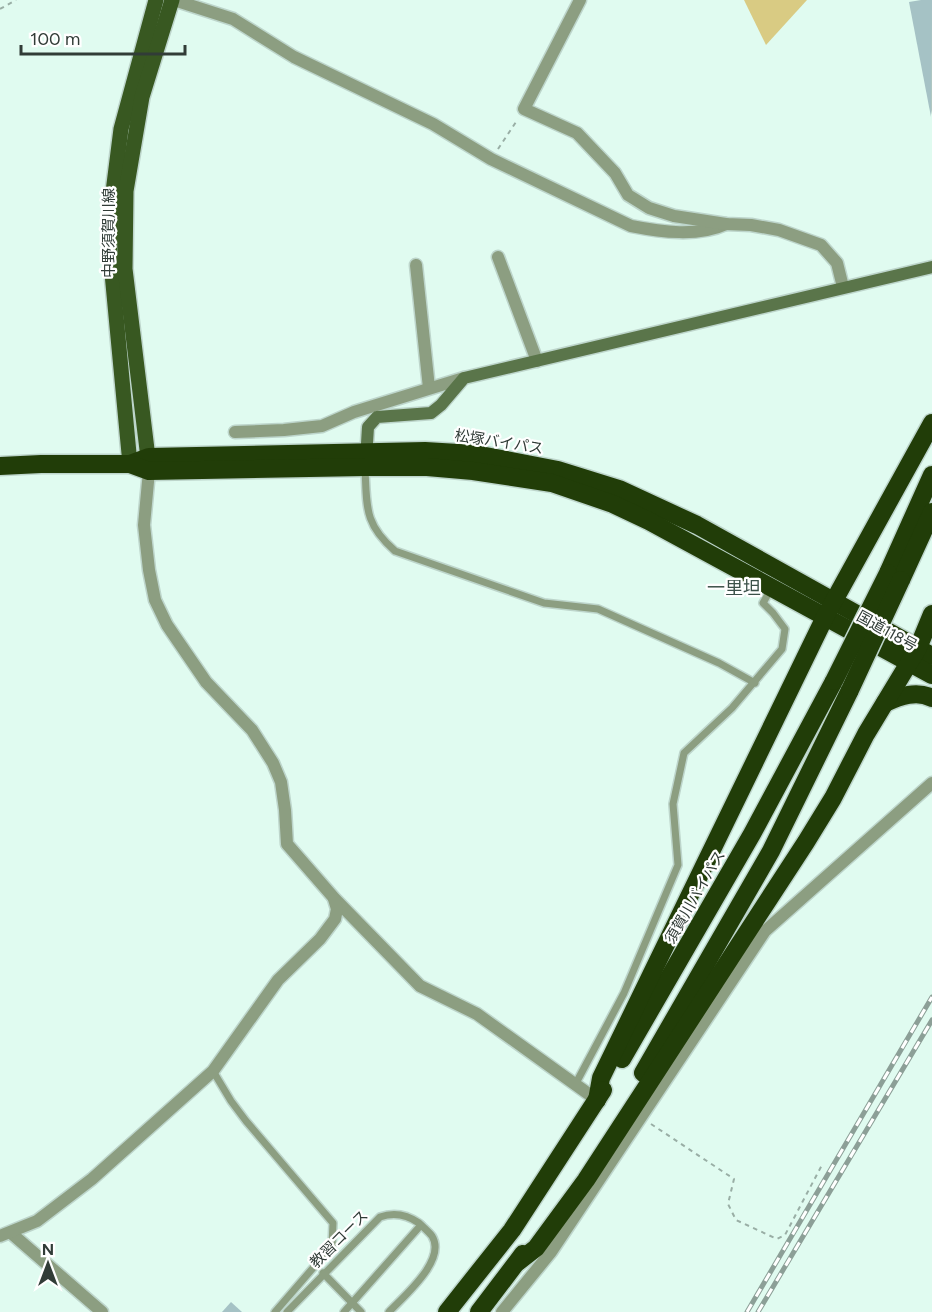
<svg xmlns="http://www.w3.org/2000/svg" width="932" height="1312" font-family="Figtree,'Noto Sans JP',sans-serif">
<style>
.green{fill:#d9cb83}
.shadow{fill:#0003}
.building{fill:#a5c2c5}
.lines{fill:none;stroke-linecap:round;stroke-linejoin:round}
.lane-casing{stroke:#bdd5cb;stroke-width:10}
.street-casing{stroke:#bdd5cb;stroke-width:15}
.secondary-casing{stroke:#bdd5cb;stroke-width:15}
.primary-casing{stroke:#bdd5cb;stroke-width:18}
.highway-casing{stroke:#bdd5cb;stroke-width:21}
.path{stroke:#99aea5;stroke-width:2;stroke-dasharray:4.5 4.5;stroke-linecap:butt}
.lane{stroke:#8c9e81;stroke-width:7}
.street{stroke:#8c9e81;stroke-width:12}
.secondary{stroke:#5a754a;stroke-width:12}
.primary{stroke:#385821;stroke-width:15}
.highway{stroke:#213d08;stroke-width:18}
.rail-casing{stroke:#8c9f97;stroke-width:5}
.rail{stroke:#fff;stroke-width:3;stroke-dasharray:9;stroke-linecap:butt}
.highway-bridge-casing{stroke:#bdd5cb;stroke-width:21;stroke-linecap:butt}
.highway-bridge{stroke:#213d08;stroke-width:18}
.labels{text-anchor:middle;stroke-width:4.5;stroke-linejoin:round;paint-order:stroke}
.street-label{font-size:15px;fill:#313c37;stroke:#fff}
.quarter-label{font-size:18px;fill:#3b5149;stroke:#fff}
</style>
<rect width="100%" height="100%" fill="#e0fbf0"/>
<!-- green -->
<polygon class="green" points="744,0 807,0 766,45"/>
<!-- shadow -->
<polygon class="shadow" points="932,0 932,115 910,3"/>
<!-- building -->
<g class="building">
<polygon points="921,0 932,0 931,117 909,2"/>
<polygon points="231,1302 242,1312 222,1312"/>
</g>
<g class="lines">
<defs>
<g id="lane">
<path d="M365,469C367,507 364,524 395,551L544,603L598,609L719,663L755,683"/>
<polyline points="213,1071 231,1101 246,1121 333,1223 332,1246 275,1312"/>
<polyline points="575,1085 624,993 678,865 673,804 684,753 732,708 782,649 785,629 773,613 763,603 771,589"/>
<polyline points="323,1273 361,1312"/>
<path d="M287,1312L380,1217C394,1212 406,1214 419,1223C423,1227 429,1232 432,1236C447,1260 404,1296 389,1312"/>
<polyline points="344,1312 421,1225"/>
</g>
<g id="street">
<path d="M174,0L233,19L294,57L433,124L491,159L631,226C661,232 698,237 726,224"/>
<polyline points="580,0 524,109 577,133 615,173 628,195 649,208 674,216 726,224 751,225 779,230 821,245 837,263 843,287"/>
<polyline points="498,257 537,361"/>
<polyline points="416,265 429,388"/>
<polyline points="235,432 284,430 322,426 354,412 464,378"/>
<polyline points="149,471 144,525 149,570 155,600 167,625 206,682 252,730 273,763 281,782 285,810 287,844 334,898 420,986 477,1014 597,1100"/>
<polyline points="11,1233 102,1312"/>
<polyline points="0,1236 37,1221 92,1179 213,1071 278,980 320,939 335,919 337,909 334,899"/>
<polyline points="502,1312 551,1252 765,931 932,783"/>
</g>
<polyline id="secondary" points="366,460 368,427 377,417 431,413 441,405 464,378 932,267"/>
<g id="primary">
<polyline points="130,464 110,252 112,200 121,129 156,0"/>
<polyline points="149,466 125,269 126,191 142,97 172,0"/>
</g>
<g id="highway">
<polyline points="130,464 149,457 425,451 475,454 558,470 619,489 697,525 932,656"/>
<polyline points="0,466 41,464 130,464 149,471 365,467 427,467 473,471 552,483 613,504 649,521 932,675"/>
<polyline points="888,573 932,475"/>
<polyline points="901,580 932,512"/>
<path d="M885,703C900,696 917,690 932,698"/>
<polyline points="622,1059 752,834 834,681"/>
<polyline points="643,1073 771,851 850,690"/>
<polyline points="597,1100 601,1078 825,617 932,423"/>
<polyline points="518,1262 536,1248 586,1180 806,842 833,798 866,734 918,648 932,614"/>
<polyline points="447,1312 512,1230 603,1090"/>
<polyline points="479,1312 523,1254"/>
</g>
</defs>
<!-- lane casing -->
<use href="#lane" class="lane-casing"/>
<!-- street casing -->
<use href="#street" class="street-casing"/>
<!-- secondary casing -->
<use href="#secondary" class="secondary-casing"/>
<!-- primary casing -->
<use href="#primary" class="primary-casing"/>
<!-- highway casing -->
<use href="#highway" class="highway-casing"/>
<!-- path -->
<g class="path">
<polyline points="0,9 16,0"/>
<polyline points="498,149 518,119"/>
<polyline points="651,1124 734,1179 728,1204 736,1220 777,1239 785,1235 823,1163"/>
</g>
<!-- lane -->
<use href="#lane" class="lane"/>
<!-- street -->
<use href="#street" class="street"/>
<!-- secondary -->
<use href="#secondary" class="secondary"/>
<!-- primary -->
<use href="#primary" class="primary"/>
<!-- highway -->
<use href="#highway" class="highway"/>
<defs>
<g id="rail">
<polyline points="747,1312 932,997"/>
<polyline points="758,1312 932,1020"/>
</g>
</defs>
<!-- rail casing -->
<use href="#rail" class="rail-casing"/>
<!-- rail -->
<use href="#rail" class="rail"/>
<defs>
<g id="highway-bridge">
<polyline points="834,681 888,573"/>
<polyline points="850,690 901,580"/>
</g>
</defs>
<!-- highway-bridge casing -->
<use href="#highway-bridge" class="highway-bridge-casing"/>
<!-- highway-bridge -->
<use href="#highway-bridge" class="highway-bridge"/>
</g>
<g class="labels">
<!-- street labels -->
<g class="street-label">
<text transform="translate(109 233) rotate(-90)" y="5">中野須賀川線</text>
<text transform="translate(499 442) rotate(9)" y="5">松塚バイパス</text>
<text transform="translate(887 631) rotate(29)" y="5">国道118号</text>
<text transform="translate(695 897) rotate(-60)" y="5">須賀川バイパス</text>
<text transform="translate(339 1239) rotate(-45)" y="5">教習コース</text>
</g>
<!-- quarter labels -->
<g class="quarter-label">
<text x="734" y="594">一里坦</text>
</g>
</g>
<!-- north arrow -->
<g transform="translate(48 1264)" stroke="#ffffff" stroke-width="4.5" paint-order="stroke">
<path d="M0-4.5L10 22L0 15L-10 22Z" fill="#313c37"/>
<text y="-9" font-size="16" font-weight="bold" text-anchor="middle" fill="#313c37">N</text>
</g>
<!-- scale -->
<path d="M21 45v9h164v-9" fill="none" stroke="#313c37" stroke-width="3"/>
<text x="30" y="45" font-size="18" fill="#313c37" stroke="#ffffff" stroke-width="4.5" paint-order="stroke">100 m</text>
</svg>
